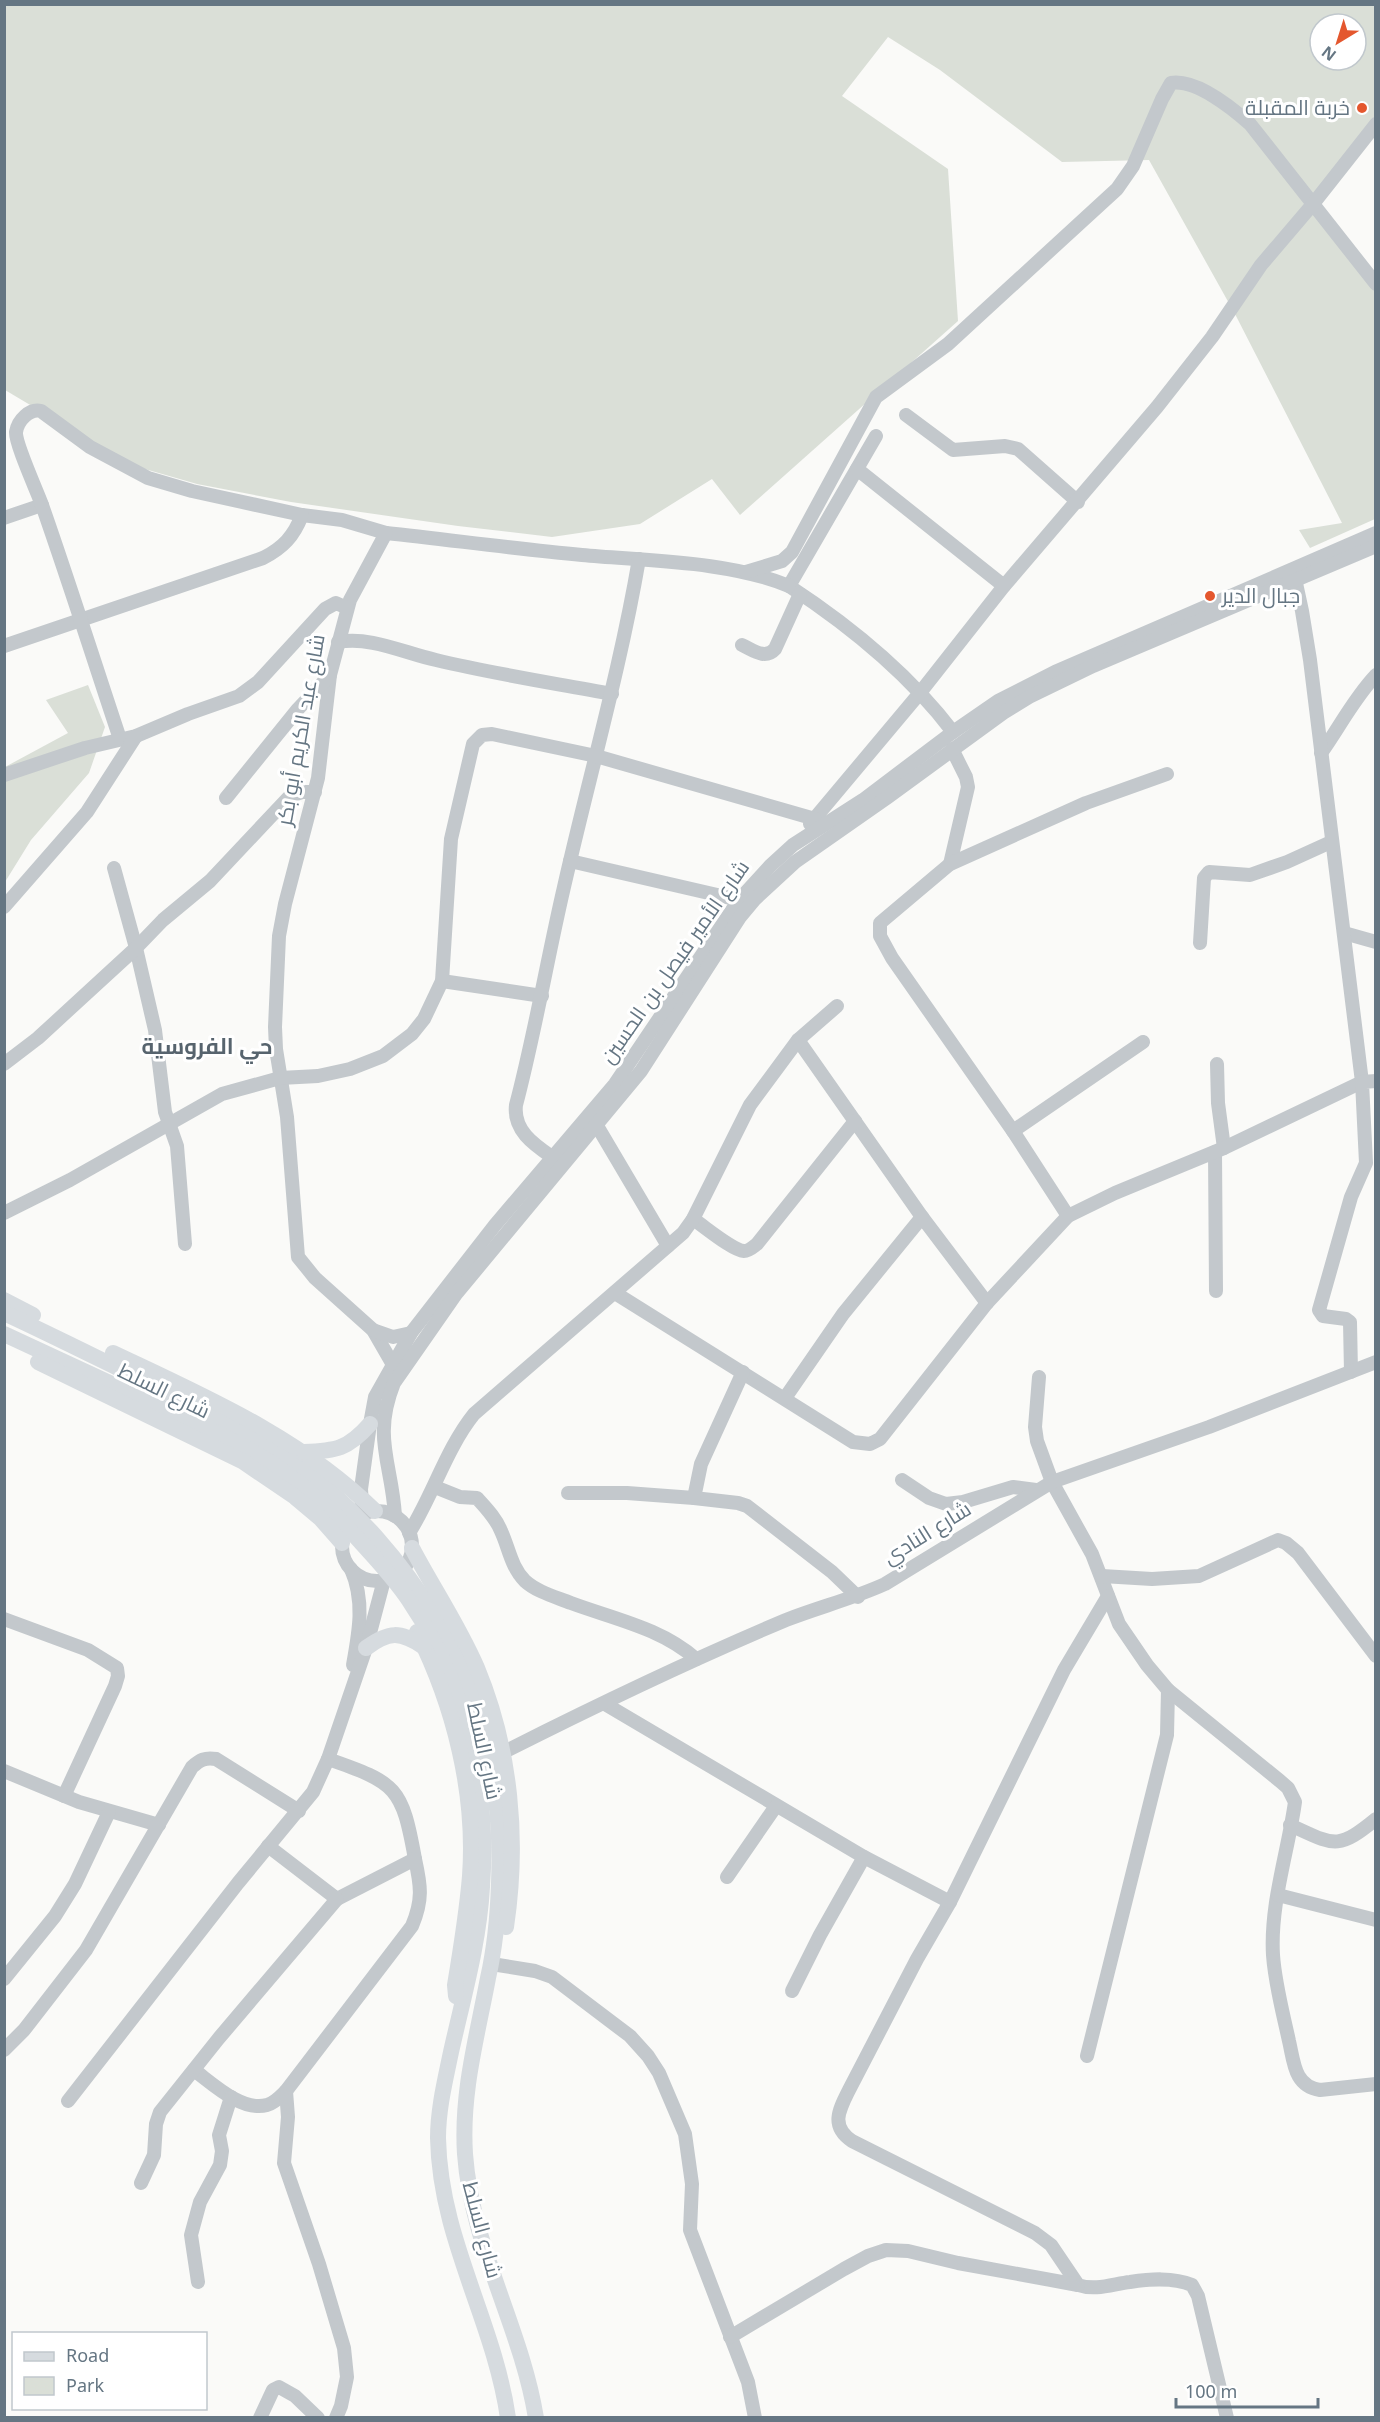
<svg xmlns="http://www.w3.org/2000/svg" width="1380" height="2422" font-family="'Noto Sans',Cairo,sans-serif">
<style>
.green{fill:#dadfd7;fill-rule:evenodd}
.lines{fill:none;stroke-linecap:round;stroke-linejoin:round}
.minor{stroke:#c3c8cc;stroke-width:14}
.major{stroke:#d6dbdf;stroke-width:16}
.poi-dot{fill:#e4572e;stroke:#fff;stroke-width:2}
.labels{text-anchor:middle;stroke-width:6;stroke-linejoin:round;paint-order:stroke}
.poi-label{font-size:21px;fill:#657683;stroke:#fff;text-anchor:end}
.street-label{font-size:21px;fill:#657683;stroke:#fff}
.neighbourhood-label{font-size:22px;font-weight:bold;fill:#57646e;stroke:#fff}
</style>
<rect width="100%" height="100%" fill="#fafaf8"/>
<!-- green -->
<g class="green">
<path d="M5,5H1375V120L1316,206L1375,289V519L1310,548L1299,530L1342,523L1235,314L1149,160L1062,162L940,70L888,37L842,96L948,169L958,321L740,515L712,479L640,524L552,537L458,526L291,502L197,484L131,465L5,390ZM1320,24H1356V60H1320Z"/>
<polygon points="88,685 105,727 89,773 31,840 5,882 5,767 68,733 46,700"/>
</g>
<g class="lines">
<!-- minor -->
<g class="minor">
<polyline points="906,415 953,450 1005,446 1018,449 1078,502"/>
<path d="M876,436L789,586C850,626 909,674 953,732"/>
<polyline points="857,469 1004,586"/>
<polyline points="4,518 42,505"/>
<path d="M386,533C451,540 517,549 582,555C647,561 729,561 789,586"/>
<path d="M746,572L782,561L792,552L876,397L948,344L1117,189L1133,166L1162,99L1171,83C1196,79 1232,108 1250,124L1376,284"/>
<path d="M338,642C371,636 404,653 436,660C494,674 554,683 612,694"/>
<path d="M742,645C753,650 765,660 775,649L800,594"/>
<path d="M4,646L263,558C283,548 294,536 302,515L342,520L386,533L350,600L330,675L318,778L285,904L279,936L275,1027L276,1049L287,1117L298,1257L315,1278L373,1330L392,1363"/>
<path d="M120,739C94,661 69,582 42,505C37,491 15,443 16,432C18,420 30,408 41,411L90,447L148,478L192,491L302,515"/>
<path d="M1321,753C1339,728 1354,698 1376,675"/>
<polyline points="4,775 85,748 136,736 188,714 239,696 258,682 325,609 336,603 347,608"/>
<polyline points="226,798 298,709 330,675"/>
<polyline points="810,824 919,694 1004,586 1157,407 1212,337 1261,265 1313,204 1376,124"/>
<polyline points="570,861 739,900"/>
<polyline points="950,864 968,787 966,777 952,749"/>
<polyline points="114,868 136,948 155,1030 165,1112 177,1146 185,1244"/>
<polyline points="4,907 87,812 136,736"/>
<polyline points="1344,933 1376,942"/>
<polyline points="1200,943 1204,878 1209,872 1250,875 1287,862 1331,842"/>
<polyline points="442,981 542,996"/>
<polyline points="798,1040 922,1217 987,1303"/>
<polyline points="4,1064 38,1038 136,948 163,920 210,881 290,796 302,792 315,792"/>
<polyline points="1217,1064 1218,1103 1224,1148"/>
<polyline points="593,1119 668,1246"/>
<polyline points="1013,1131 1143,1042"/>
<polyline points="1215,1152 1216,1291"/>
<path d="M552,1157C533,1144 513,1130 516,1105C535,1033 547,960 564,887C589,777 620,670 639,559"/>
<polyline points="4,1213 70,1180 222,1094 280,1078 318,1076 350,1069 383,1056 412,1034 424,1019 442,981 451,839 473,744 482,735 492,734 596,756 815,819"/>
<polyline points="1068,1216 1013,1131 892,958 880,936 880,923 950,864 1086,803 1167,774"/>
<path d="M693,1219C704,1226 732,1250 744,1251C749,1251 753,1247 757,1244L855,1121"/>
<polyline points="615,1293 853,1442 870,1444 880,1439 987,1303 1068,1216 1115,1193 1224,1148 1362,1082 1310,660 1302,611 1294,574"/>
<polyline points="373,1330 393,1337 411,1333"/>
<polyline points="743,1372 701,1464 694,1498 738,1503 747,1506 832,1572 858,1597"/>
<polyline points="1351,1372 1350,1322 1346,1319 1323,1316 1319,1310 1351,1197 1366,1163 1362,1082 1376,1081"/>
<polyline points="1039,1377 1035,1427 1037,1441 1052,1482 1092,1554 1119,1624 1147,1665 1168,1690 1167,1735 1087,2056"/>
<polyline points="785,1398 843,1314 922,1217"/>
<polyline points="902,1480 929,1498 946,1504 963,1502 1013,1487 1036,1490"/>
<path d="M435,1487L460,1497L477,1498C486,1508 496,1518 501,1531C509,1548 511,1567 525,1581C537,1592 556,1597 571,1603C614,1619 661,1628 696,1659"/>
<polyline points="568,1493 627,1493 694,1498"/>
<polyline points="362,1506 361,1489 370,1424 375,1397 411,1333 495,1225 615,1084 739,900 770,866 793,845 863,800 953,732 998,701 1055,672 1376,533"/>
<circle cx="377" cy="1546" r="35"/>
<path d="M395,1516C392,1463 372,1438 394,1383L456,1294L641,1071L740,917L755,899L795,862L888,797L1003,713L1029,697L1093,666L1376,546"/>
<path d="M409,1533C433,1495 446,1449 474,1414L683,1233L693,1219L750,1105L798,1040L837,1006"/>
<path d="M351,1569C365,1601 359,1632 353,1665"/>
<polyline points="1102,1576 1152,1579 1199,1576 1278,1540 1286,1543 1298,1553 1376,1656"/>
<path d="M1108,1596L1064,1670L950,1902L917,1959L849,2090C839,2110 830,2126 852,2141L1035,2233L1051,2245L1078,2285C1095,2291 1113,2284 1130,2282C1150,2279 1173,2277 1192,2285L1198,2296L1227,2418"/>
<polyline points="4,1619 88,1650 117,1668 118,1676 115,1686 64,1796"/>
<path d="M1168,1690L1280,1781L1288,1788L1295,1802C1288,1852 1270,1904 1273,1955C1275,1984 1283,2013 1289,2041C1294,2062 1294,2086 1320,2090L1376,2084"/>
<polyline points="605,1704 864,1857 950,1902"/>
<path d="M504,1752C597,1705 691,1660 786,1620C819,1607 852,1599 885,1584L1052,1482L1209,1427L1376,1362"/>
<path d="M328,1759C397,1783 402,1787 415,1859"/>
<polyline points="4,1771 79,1802 159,1825"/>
<path d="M1290,1825C1334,1845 1337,1851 1376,1819"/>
<polyline points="727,1877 776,1806"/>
<polyline points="1278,1895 1376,1920"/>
<polyline points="498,1965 535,1971 552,1977 630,2036 648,2056 659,2073 685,2134 692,2184 690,2230 748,2382 755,2418"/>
<polyline points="4,1979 55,1916 75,1884 109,1812"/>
<polyline points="792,1991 820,1935 864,1857"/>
<path d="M4,2050L24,2030L86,1950L192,1767C200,1760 205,1757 216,1759L299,1811"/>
<path d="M194,2070C213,2084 242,2112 267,2105C275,2103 281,2096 286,2091L412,1926C423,1900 421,1886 415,1859L337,1899L268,1846"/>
<polyline points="286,2091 288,2117 284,2163 319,2264 344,2348 347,2377 341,2406 336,2418"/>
<polyline points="68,2101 238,1883 313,1792 328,1759 366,1648 384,1580"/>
<polyline points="141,2183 154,2155 156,2124 160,2112 219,2038 337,1899"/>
<polyline points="198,2282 191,2235 200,2202 220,2165 222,2151 219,2135 231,2097"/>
<polyline points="730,2337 844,2269 868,2256 886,2250 908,2251 958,2263 1078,2285"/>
<polyline points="260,2418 273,2390 279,2387 295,2396 318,2418"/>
</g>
<!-- major -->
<g class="major">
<polyline points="4,1300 33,1315"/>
<path d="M4,1313C56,1337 107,1363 159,1388C201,1409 246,1429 285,1455C319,1479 349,1507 377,1538C466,1639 504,1748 499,1883C498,1915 495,1947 488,1978C477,2037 461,2093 465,2154C472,2249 521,2326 536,2418"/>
<path d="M4,1334C55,1358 106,1381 157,1405C195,1423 235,1440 271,1463C307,1486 338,1516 366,1548C382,1566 399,1584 412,1605C467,1687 489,1790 482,1887C479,1943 463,1998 451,2052C445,2081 438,2109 438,2138C440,2240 494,2320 508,2418"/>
<path d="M113,1353C206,1397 301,1438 375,1511"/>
<polyline points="38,1362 242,1461 295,1497 320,1518 342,1543"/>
<path d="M304,1452C336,1451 348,1449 370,1424"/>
<path d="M412,1548C433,1588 459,1626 477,1668C511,1750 519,1840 506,1927"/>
<path d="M417,1632C454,1706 476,1793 470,1876C467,1913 461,1949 455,1985L456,1996"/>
<path d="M366,1648C389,1631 400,1631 424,1647"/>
</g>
</g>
<!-- markers -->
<g class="poi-dot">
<circle cx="1362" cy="108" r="6"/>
<circle cx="1210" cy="596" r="6"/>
</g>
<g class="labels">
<!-- poi labels -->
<g class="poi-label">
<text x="1350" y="115">خربة المقبلة</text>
<text x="1222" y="603" text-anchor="start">جبال الدير</text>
</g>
<!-- street labels -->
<g class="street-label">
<text transform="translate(301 730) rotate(-80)" y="7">شارع عبد الكريم أبو بكر</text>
<text transform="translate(675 962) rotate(-55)" y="7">شارع الأمير فيصل بن الحسين</text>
<text transform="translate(164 1391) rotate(26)" y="7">شارع السلط</text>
<text transform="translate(927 1533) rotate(-32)" y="7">شارع النادي</text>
<text transform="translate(484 1751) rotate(78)" y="7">شارع السلط</text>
<text transform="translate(482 2230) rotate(75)" y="7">شارع السلط</text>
</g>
<!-- neighbourhood labels -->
<g class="neighbourhood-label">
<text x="207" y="1054">حي الفروسية</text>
</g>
</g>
<!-- border -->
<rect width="1380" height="2422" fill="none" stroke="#657683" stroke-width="12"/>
<!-- legend -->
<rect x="12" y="2332" width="195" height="78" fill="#ffffff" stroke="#c1c8cd" stroke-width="1.5"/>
<rect x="24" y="2352" width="30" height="9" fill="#d6dbdf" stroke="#c1c8cd" stroke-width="1.5"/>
<text x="66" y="2362" font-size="18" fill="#657683">Road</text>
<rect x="24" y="2377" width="30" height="18" fill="#dadfd7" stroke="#c1c8cd" stroke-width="1.5"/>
<text x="66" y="2392" font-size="18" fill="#657683">Park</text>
<!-- north arrow -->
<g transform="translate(1338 42) rotate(218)"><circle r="28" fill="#ffffff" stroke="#c1c8cd" stroke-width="1.5"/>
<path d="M0-4.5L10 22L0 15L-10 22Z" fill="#e4572e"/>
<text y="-9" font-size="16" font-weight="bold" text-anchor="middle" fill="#657683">N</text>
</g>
<!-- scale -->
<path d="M1176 2398v9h142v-9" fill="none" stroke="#657683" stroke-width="3"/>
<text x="1185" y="2398" font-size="18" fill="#657683" stroke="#ffffff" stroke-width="4.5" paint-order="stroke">100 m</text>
</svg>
